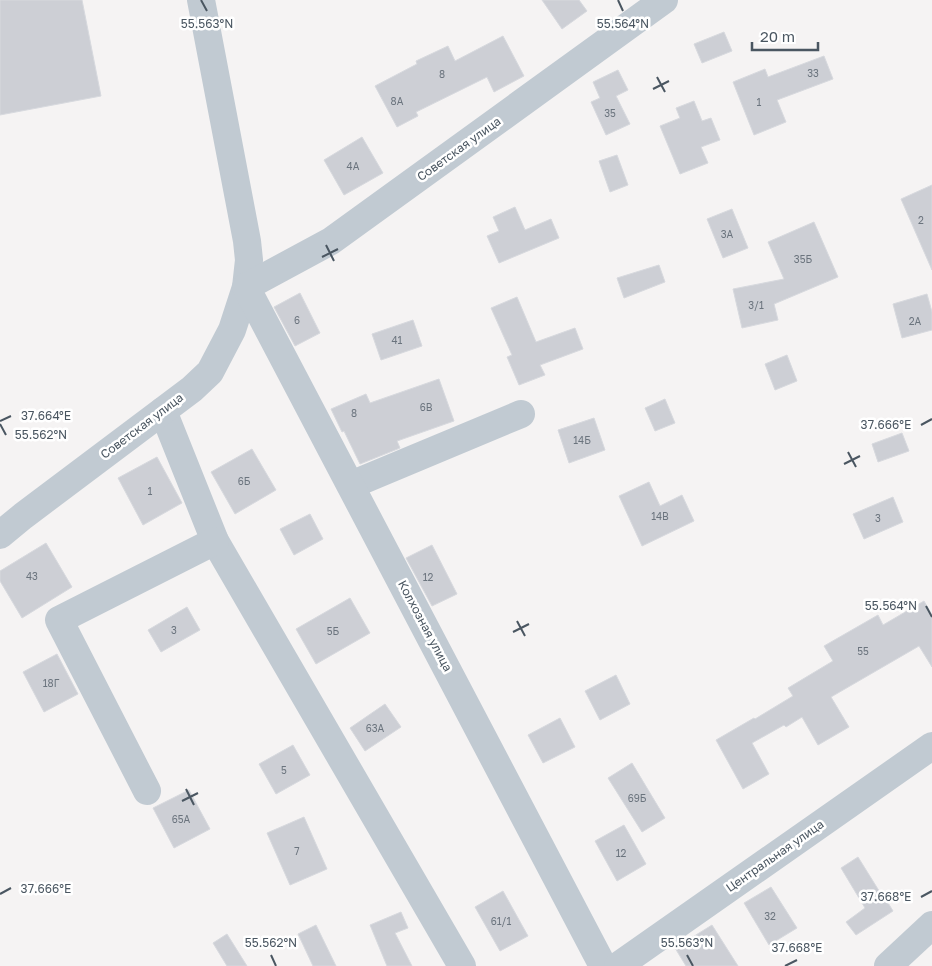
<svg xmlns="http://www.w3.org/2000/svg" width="932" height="966" font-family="'Golos Text',sans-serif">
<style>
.building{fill:#cdcfd5;stroke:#d7d9de}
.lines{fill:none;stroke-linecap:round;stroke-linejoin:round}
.minor{stroke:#c1cad2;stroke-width:28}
.ticks{fill:none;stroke:#4a5661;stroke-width:2}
.labels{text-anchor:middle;stroke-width:5;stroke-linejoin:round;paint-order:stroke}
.number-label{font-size:10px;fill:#6b747e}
.street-label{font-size:12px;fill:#4a5661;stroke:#fff}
.ticks-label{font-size:12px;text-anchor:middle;fill:#4a5661;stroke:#fff;stroke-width:5;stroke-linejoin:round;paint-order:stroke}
</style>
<rect width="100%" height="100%" fill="#f5f3f3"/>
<!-- building -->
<g class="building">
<polygon points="0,0 82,0 101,96 0,115"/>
<polygon points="542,0 579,0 587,11 562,29"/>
<polygon points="724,32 732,51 702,63 694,44"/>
<polygon points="503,36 524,76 494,92 487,77 416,112 418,116 397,127 375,86 417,64 416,61 448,46 455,61"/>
<polygon points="824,56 833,79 777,100 786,122 754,135 733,82 765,69 768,77"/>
<polygon points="618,70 628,90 616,96 630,124 606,135 591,102 600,98 593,82"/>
<polygon points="694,101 702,121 711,118 720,140 701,147 708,163 680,174 660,126 680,118 676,108"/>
<polygon points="362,137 383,173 344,195 324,160"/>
<polygon points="617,155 628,185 610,192 599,161"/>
<polygon points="932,185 932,270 901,199"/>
<polygon points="515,207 525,230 551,219 559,238 499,263 487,236 499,231 493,217"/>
<polygon points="732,209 748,248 723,258 707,219"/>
<polygon points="814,222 838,277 774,304 778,320 742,328 733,289 784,279 768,242"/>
<polygon points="659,265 665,282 624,298 617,278"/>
<polygon points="300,293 320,333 295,346 274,307"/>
<polygon points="927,294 932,312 932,330 902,338 893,304"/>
<polygon points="517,297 536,342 575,328 583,349 540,365 545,375 519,385 507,357 512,355 491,308"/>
<polygon points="413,320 422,346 381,360 372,334"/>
<polygon points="787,355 797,381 775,390 765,364"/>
<polygon points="439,379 454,421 397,441 400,448 360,464 344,431 342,432 331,409 366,394 370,403"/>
<polygon points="665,399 675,423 655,431 645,408"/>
<polygon points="594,418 605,450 569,463 558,430"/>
<polygon points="902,433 909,451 878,462 872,444"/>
<polygon points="252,449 276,490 235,514 211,472"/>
<polygon points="157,457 182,503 143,525 118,478"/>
<polygon points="649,482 660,506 682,495 694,521 642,546 619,496"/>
<polygon points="893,497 903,522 864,539 853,514"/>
<polygon points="310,514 323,539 294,555 280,529"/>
<polygon points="46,543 72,587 22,618 0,581 0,571"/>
<polygon points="432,545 457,594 432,606 406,558"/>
<polygon points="350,598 370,633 316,664 296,629"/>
<polygon points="924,601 932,615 932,667 919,646 831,697 849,727 818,745 802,717 786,727 784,725 752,743 769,774 743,789 716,740 754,718 755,719 793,696 788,688 833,661 824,646 878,615 883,625"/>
<polygon points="187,607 200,630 161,652 148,630"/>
<polygon points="57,654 78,694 44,712 23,672"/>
<polygon points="616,675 630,704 600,720 585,691"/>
<polygon points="385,704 401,727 365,751 350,728"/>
<polygon points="560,718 575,747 543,763 528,735"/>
<polygon points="293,745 310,775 276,794 259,764"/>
<polygon points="632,763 665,818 642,832 608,778"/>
<polygon points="189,790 210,829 174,848 153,808"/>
<polygon points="304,817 327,869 290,885 267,833"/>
<polygon points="624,825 646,864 617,881 595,841"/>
<polygon points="858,857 881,894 882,893 893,911 856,935 846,922 865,908 841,868"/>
<polygon points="771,887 797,928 769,945 744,903"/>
<polygon points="503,891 528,936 500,951 475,907"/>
<polygon points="401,912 408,928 395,933 412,966 387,966 370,925"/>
<polygon points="316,925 336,966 313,966 298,934"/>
<polygon points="712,925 738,966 686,966 675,948"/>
<polygon points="227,934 247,966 227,966 213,943"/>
</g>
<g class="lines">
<!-- minor -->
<g class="minor">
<polyline points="163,411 215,541 462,966"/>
<polyline points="351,485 521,414"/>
<polyline points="0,535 23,516 192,389 210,372 232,330 246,287 249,260 247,241 201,0"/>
<polyline points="147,791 59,620 215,541"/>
<polyline points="603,966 246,287 331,241 664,0"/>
<polyline points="618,966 932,746"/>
<polyline points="888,966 932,925"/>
</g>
</g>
<!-- ticks -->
<path class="ticks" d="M201,0L207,11M618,0L623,11M657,77L665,92M653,89L669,81M326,245L334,261M322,257L338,249M0,421L11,416M0,424L6,435M921,425L932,419M848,452L856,467M844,464L860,456M926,606L932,617M517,621L525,636M513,632L529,624M186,789L194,805M182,801L198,793M0,894L11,888M921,897L932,891M271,955L276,966M687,955L693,966M785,966L797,960"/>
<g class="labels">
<!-- number labels -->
<g class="number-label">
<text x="813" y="77">33</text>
<text x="442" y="78">8</text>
<text x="397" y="105">8А</text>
<text x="759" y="106">1</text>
<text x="610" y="117">35</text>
<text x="353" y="170">4А</text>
<text x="921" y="224">2</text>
<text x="727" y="238">3А</text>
<text x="803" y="263">35Б</text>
<text x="756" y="309">3/1</text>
<text x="297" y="324">6</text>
<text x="915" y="325">2А</text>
<text x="397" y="344">41</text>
<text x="426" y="411">6В</text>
<text x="354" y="417">8</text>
<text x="582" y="444">14Б</text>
<text x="244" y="485">6Б</text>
<text x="150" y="495">1</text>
<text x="660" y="520">14В</text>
<text x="878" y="522">3</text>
<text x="32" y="580">43</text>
<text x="428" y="581">12</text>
<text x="174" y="634">3</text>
<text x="333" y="635">5Б</text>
<text x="863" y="655">55</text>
<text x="51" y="687">18Г</text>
<text x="375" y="732">63А</text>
<text x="284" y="774">5</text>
<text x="637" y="802">69Б</text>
<text x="181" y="823">65А</text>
<text x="297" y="855">7</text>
<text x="621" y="857">12</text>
<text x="770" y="920">32</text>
<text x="501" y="925">61/1</text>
</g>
<!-- street labels -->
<g class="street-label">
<text transform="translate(459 149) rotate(-36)" y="4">Советская улица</text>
<text transform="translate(142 426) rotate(-37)" y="4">Советская улица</text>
<text transform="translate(425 626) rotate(62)" y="4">Колхозная улица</text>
<text transform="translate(775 856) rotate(-35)" y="4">Центральная улица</text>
</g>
</g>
<g class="ticks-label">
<text x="207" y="28">55.563°N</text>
<text x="623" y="28">55.564°N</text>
<text x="46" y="420">37.664°E</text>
<text x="886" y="429">37.666°E</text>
<text x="41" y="439">55.562°N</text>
<text x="891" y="610">55.564°N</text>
<text x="46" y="893">37.666°E</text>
<text x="886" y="901">37.668°E</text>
<text x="271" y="947">55.562°N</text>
<text x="687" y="947">55.563°N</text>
<text x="797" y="952">37.668°E</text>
</g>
<!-- scale -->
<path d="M752 42v8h66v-8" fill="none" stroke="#4a5661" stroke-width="2.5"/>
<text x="760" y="42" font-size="15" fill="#4a5661" stroke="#ffffff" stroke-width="4" paint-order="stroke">20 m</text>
</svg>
